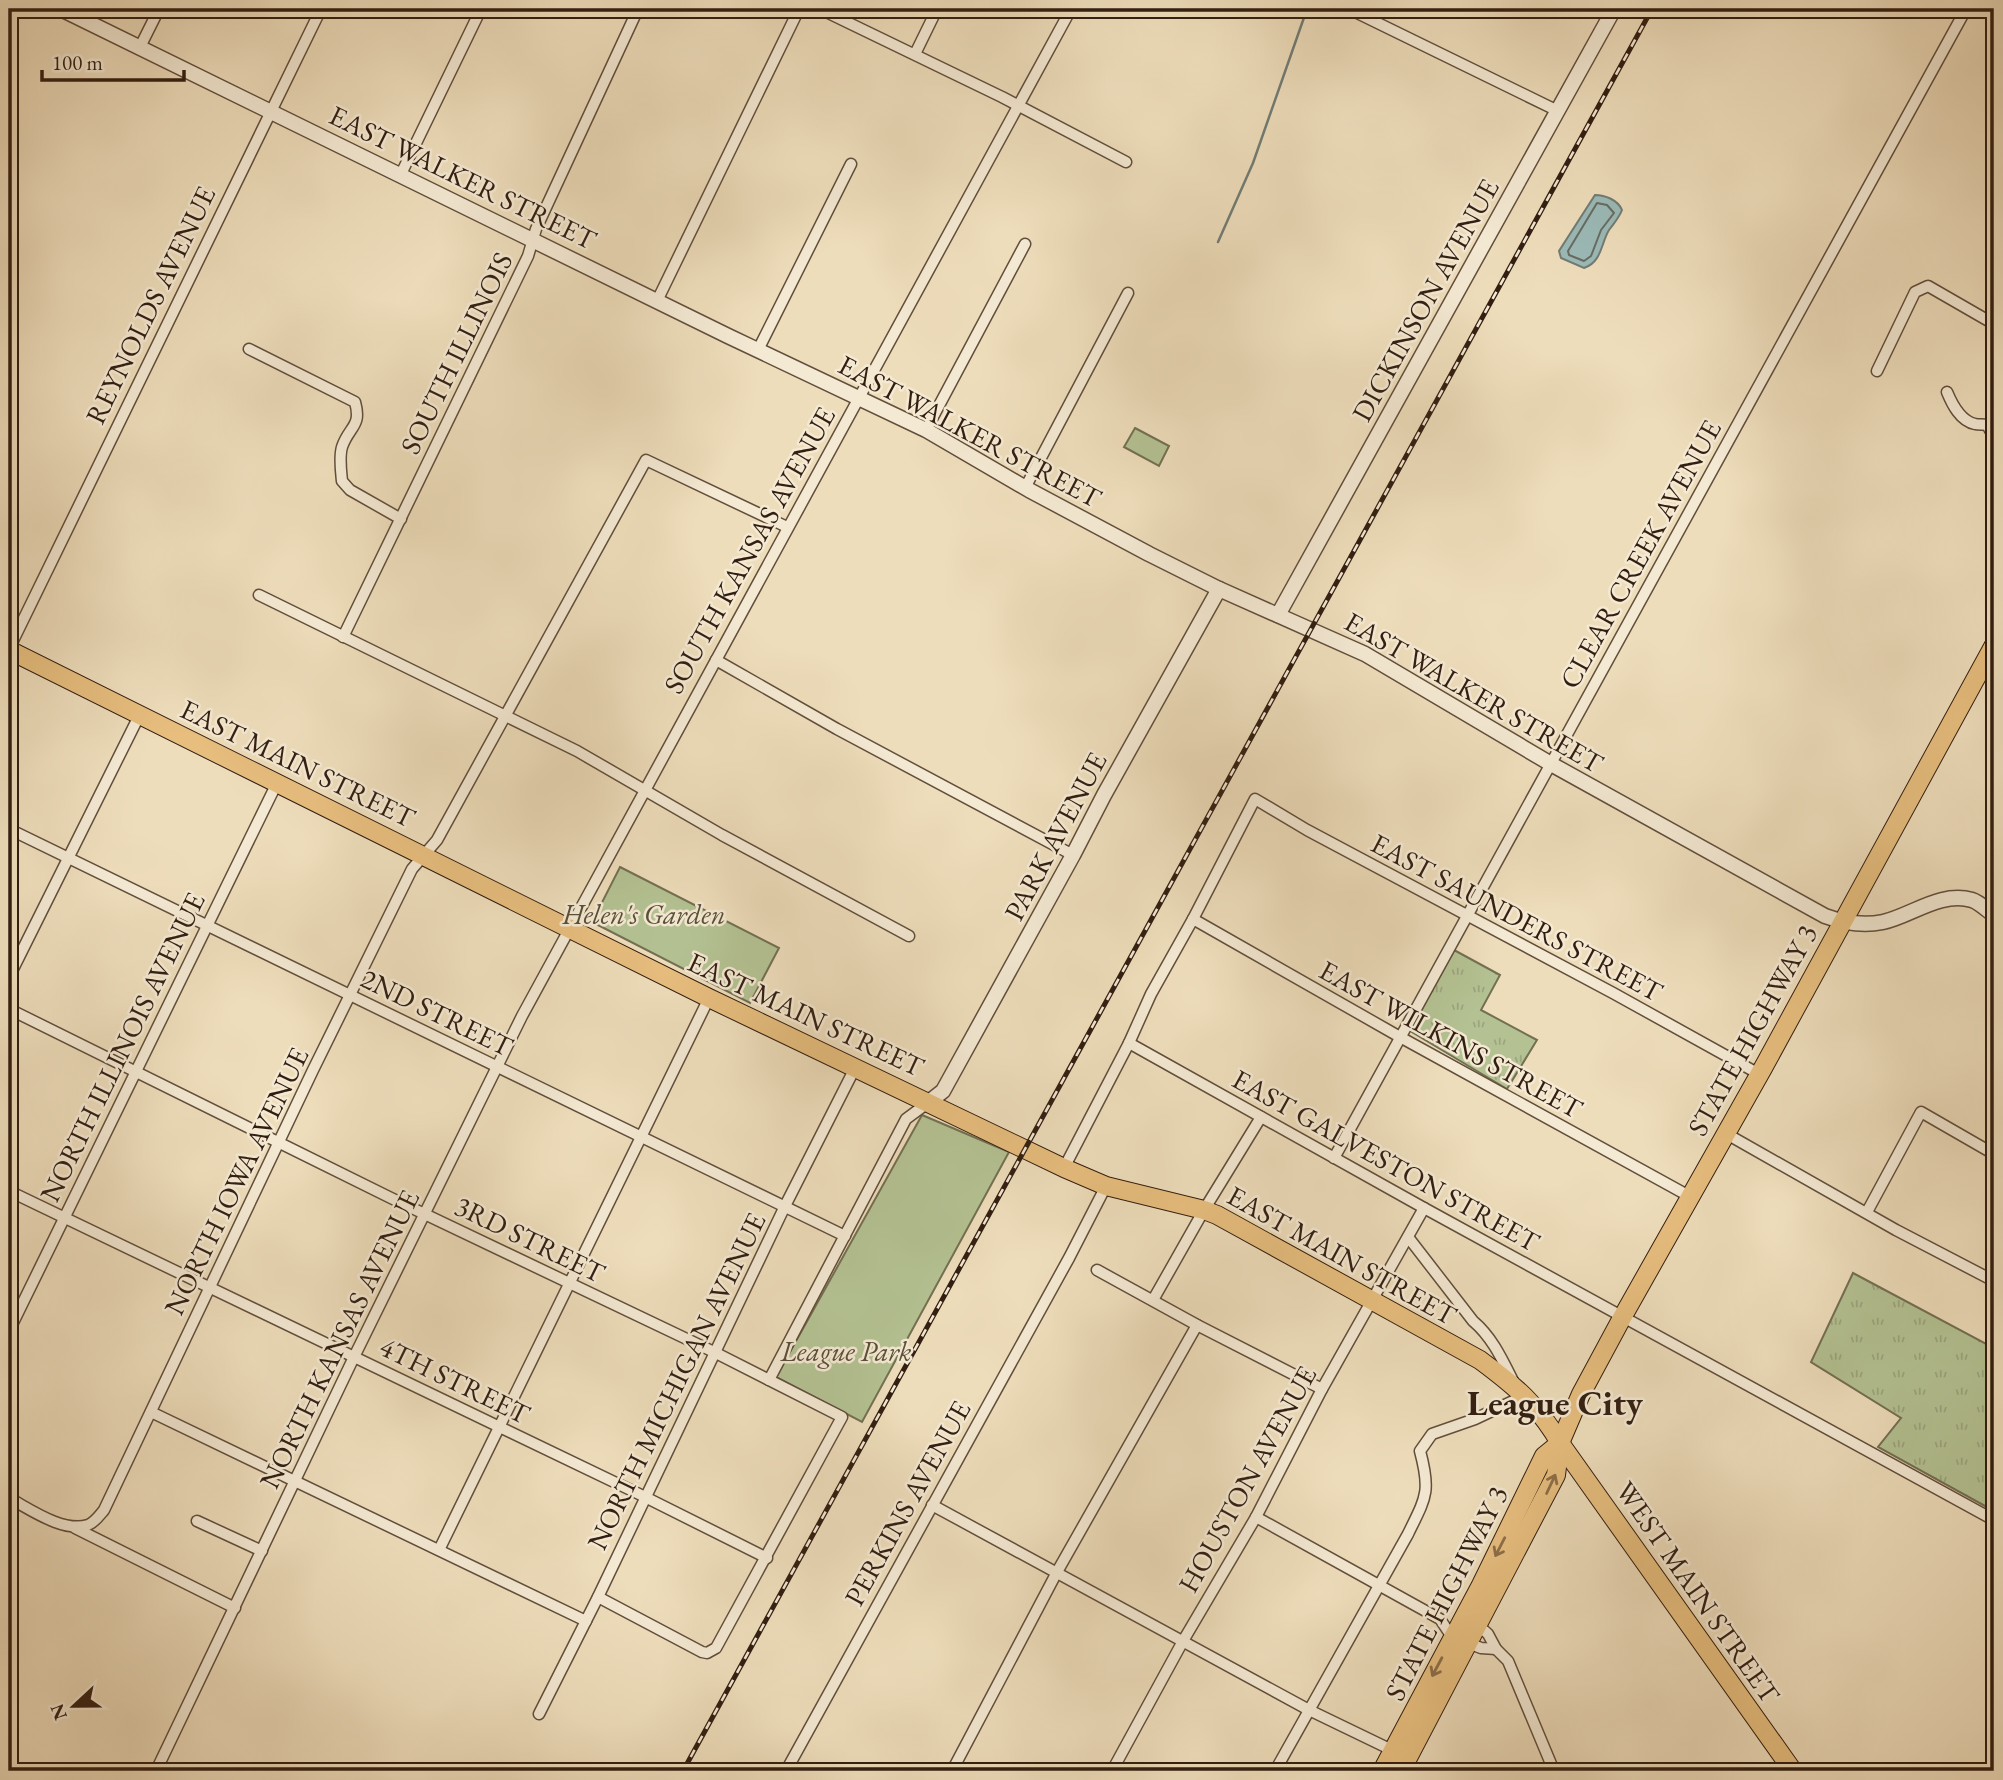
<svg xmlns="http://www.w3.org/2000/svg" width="2003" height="1780" font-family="'EB Garamond',serif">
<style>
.grass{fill:url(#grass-tufts);stroke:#737052;stroke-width:2}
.park{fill:#b4c293;stroke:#737052;stroke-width:2}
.water{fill:#9bbab7;stroke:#717c75;stroke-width:2}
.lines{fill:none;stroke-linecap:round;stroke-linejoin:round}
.shore{stroke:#666c64;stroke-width:2}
.stream{stroke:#717c75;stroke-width:2.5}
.minor-casing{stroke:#614e3c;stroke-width:13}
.tertiary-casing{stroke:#614e3c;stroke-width:17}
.primary-casing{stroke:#321e11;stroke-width:20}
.minor{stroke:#f4e9d3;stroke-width:10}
.tertiary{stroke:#f4e9d3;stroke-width:14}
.primary{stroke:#e7be7e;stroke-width:18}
.rail-casing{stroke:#321e11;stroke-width:5}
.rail{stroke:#f4e9d3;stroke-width:2.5;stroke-dasharray:8;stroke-linecap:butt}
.oneway{stroke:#8c6e48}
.labels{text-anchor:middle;stroke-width:5;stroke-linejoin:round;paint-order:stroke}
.street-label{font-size:28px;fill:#321e11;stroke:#f4e9d3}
.park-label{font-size:28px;font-style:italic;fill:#594f38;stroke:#f4e9d3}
.district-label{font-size:35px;font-weight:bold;fill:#321e11;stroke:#f4e9d3}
</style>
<defs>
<pattern id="grass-tufts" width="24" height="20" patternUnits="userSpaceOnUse" patternTransform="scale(1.75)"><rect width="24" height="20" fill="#b4c293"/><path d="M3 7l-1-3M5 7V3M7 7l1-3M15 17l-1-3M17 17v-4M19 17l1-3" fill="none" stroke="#9ba67e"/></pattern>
</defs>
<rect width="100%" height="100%" fill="#edb"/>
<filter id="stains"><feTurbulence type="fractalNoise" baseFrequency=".00286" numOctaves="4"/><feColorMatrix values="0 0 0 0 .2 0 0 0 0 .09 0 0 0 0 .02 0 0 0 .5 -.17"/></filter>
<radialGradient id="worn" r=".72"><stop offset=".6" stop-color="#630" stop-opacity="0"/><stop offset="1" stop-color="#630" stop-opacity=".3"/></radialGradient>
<!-- grass -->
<g class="grass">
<polygon points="1454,950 1500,975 1481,1010 1537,1040 1507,1089 1410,1031"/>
<polygon points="1853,1273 1994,1348 1994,1511 1878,1447 1901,1418 1811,1362"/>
</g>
<!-- park -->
<g class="park">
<polygon points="1135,428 1169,446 1159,466 1124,447"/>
<polygon points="620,867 779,948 750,1003 592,922"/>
<polygon points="922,1115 1009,1152 862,1422 776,1377"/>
</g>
<!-- water -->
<path class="water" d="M1595,195C1605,195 1618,200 1622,210C1619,218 1614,223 1609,230C1601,243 1602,262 1584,268L1561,258L1559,251Z"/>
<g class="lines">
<!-- shore -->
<polygon class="shore" points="1597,203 1607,205 1614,213 1601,230 1591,256 1584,261 1569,255 1568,251"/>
<!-- stream -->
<polyline class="stream" points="1218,242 1253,163 1307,9"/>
<defs>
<g id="minor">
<polyline points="820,9 1002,97 1126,162"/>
<polyline points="1349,9 1558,111"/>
<polyline points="140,47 159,9"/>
<polyline points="915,54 937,9"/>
<polyline points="401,174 481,9"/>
<polyline points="657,301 799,9"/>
<path d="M249,349L355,402C362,427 349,426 342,447C339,457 341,471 342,481L350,490L401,519"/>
<polyline points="758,350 851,164"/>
<polyline points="1877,371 1915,292 1928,286 1994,324"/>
<path d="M1947,392C1952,404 1960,421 1975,424C1979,425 1983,424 1987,425L1994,437"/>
<polyline points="926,430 1025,244"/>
<polyline points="1025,488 1128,293"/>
<polyline points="259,595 577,751 722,835 909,936"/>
<polyline points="343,637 528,256 536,229 638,9"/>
<polyline points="9,649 321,9"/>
<polyline points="716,660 837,729 1073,855"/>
<polyline points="9,829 845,1236"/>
<polyline points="1193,919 1400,1037 1689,1196"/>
<polyline points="9,977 140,714"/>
<polyline points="9,1009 391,1198 714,1352 842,1417 716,1648 707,1653 702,1652 598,1597"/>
<polyline points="1129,1043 1424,1208 1994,1520"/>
<polyline points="1725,1133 1896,1230 1994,1281"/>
<polyline points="1334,1158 1966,9"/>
<polyline points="1064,1168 1129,1043 1151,994 1193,919 1255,799 1307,830 1613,993 1759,1074"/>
<polyline points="9,1191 637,1493 767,1558"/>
<polyline points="1867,1212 1921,1112 1994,1154"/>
<path d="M1408,1237L1473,1321C1492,1337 1502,1359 1513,1381"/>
<polyline points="1097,1270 1197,1325 1322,1389"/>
<polyline points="1153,1300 1204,1210 1261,1117"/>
<polyline points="9,1331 277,783"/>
<polyline points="769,1380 906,1119 929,1102"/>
<polyline points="151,1412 586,1621"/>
<path d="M9,1498C30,1509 63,1533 88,1525C95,1522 99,1516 104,1510L313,1070L412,869L437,840L646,460L787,527"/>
<polyline points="932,1505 1309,1710 1396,1752"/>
<polyline points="1256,1517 1440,1619 1448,1631 1454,1634"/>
<polyline points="197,1521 262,1551"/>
<polyline points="75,1528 235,1608"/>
<polyline points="439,1550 709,998"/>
<polyline points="1478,1625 1488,1634 1496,1649 1508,1661 1554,1771"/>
<polyline points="1468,1643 1481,1648 1496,1649"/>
<polyline points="539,1714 598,1597 785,1206 855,1068"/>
<polyline points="156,1771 354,1357 522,1016 1071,9"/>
<polyline points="786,1771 1069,1258 1106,1186"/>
<polyline points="952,1771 1057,1572 1197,1325"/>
<polyline points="1112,1771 1183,1641 1256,1517 1322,1389 1424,1208"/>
<path d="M1275,1771L1408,1534C1426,1497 1431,1492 1420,1451L1432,1434L1475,1419L1526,1395"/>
</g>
<g id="tertiary">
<path d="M61,9L728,336L926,430L1029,490L1149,554L1219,589L1365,654L1551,764L1825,916C1844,923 1863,926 1883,922C1911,916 1940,891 1972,900C1979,902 1988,911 1994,915"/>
<polyline points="1278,615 1614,9"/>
<polyline points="929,1102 943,1091 1073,855 1104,795 1219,589"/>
</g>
<g id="primary">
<path d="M9,650L709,998L1064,1168L1106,1186L1204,1210L1217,1215L1480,1360C1515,1386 1538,1405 1560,1443L1793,1771"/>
<polyline points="1382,1771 1481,1585 1544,1456 1560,1443"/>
<polyline points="1401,1771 1556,1475 1560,1443 1581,1394 1623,1316 1763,1068 1994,645"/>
</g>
</defs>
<!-- minor casing -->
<use href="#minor" class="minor-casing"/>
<!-- tertiary casing -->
<use href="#tertiary" class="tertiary-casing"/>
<!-- primary casing -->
<use href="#primary" class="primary-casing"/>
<!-- minor -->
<use href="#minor" class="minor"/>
<!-- tertiary -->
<use href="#tertiary" class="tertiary"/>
<!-- primary -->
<use href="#primary" class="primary"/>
<defs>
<polyline id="rail" points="683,1771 1652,9"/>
</defs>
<!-- rail casing -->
<use href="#rail" class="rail-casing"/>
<!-- rail -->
<use href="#rail" class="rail"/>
</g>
<!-- one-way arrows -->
<defs><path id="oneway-shaft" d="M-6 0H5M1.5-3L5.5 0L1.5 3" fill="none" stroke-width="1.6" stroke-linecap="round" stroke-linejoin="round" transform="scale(1.75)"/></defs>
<g class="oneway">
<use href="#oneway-shaft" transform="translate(1551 1484) rotate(-65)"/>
<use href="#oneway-shaft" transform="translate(1500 1547) rotate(117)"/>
<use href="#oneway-shaft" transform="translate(1437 1667) rotate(118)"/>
</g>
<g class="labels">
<!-- street labels -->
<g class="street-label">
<text transform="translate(463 177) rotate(26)" y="10">EAST WALKER STREET</text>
<text transform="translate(1425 300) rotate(-61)" y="10">DICKINSON AVENUE</text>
<text transform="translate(150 305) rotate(-64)" y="10">REYNOLDS AVENUE</text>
<text transform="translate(456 353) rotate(-64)" y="10">SOUTH ILLINOIS</text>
<text transform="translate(970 431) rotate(28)" y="10">EAST WALKER STREET</text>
<text transform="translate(749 550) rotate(-61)" y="10">SOUTH KANSAS AVENUE</text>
<text transform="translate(1640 554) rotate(-61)" y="10">CLEAR CREEK AVENUE</text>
<text transform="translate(1474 692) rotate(30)" y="10">EAST WALKER STREET</text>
<text transform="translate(298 763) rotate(26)" y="10">EAST MAIN STREET</text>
<text transform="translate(1055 836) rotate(-62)" y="10">PARK AVENUE</text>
<text transform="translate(1517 917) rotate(28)" y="10">EAST SAUNDERS STREET</text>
<text transform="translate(437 1012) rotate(26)" y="10">2ND STREET</text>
<text transform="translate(806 1014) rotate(25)" y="10">EAST MAIN STREET</text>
<text transform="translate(1752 1030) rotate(-61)" y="10">STATE HIGHWAY 3</text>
<text transform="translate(1451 1039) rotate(29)" y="10">EAST WILKINS STREET</text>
<text transform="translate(122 1047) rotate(-64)" y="10">NORTH ILLINOIS AVENUE</text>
<text transform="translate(1386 1160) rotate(29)" y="10">EAST GALVESTON STREET</text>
<text transform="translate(236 1181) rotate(-64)" y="10">NORTH IOWA AVENUE</text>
<text transform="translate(530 1239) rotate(26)" y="10">3RD STREET</text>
<text transform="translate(1342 1255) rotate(29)" y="10">EAST MAIN STREET</text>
<text transform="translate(339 1339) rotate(-64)" y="10">NORTH KANSAS AVENUE</text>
<text transform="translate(455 1380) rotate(26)" y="10">4TH STREET</text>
<text transform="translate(676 1381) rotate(-64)" y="10">NORTH MICHIGAN AVENUE</text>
<text transform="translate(1247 1479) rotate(-61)" y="10">HOUSTON AVENUE</text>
<text transform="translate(907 1503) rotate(-61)" y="10">PERKINS AVENUE</text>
<text transform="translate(1698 1592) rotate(55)" y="10">WEST MAIN STREET</text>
<text transform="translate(1446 1593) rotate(-63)" y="10">STATE HIGHWAY 3</text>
</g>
<!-- park labels -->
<g class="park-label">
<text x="644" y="924">Helen's Garden</text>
<text x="846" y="1361">League Park</text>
</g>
<!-- district labels -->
<g class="district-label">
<text x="1555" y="1415">League City</text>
</g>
</g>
<!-- margin -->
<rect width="2003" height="1780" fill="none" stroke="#edb" stroke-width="35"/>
<rect x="10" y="10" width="1982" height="1759" fill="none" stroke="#321e11" stroke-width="3.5"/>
<rect x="18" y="18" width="1968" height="1745" fill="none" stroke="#321e11" stroke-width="2"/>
<!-- north arrow -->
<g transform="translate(74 1706) rotate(248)" stroke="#f4e9d3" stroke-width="5" paint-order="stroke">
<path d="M0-5L12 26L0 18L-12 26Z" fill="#321e11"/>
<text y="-10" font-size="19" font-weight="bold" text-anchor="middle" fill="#321e11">N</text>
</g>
<!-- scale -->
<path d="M42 70v10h142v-10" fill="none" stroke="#321e11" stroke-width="3.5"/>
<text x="52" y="70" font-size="21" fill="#321e11" stroke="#f4e9d3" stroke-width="5" paint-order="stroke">100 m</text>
<rect width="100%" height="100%" filter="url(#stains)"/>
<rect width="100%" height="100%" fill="url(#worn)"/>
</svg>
